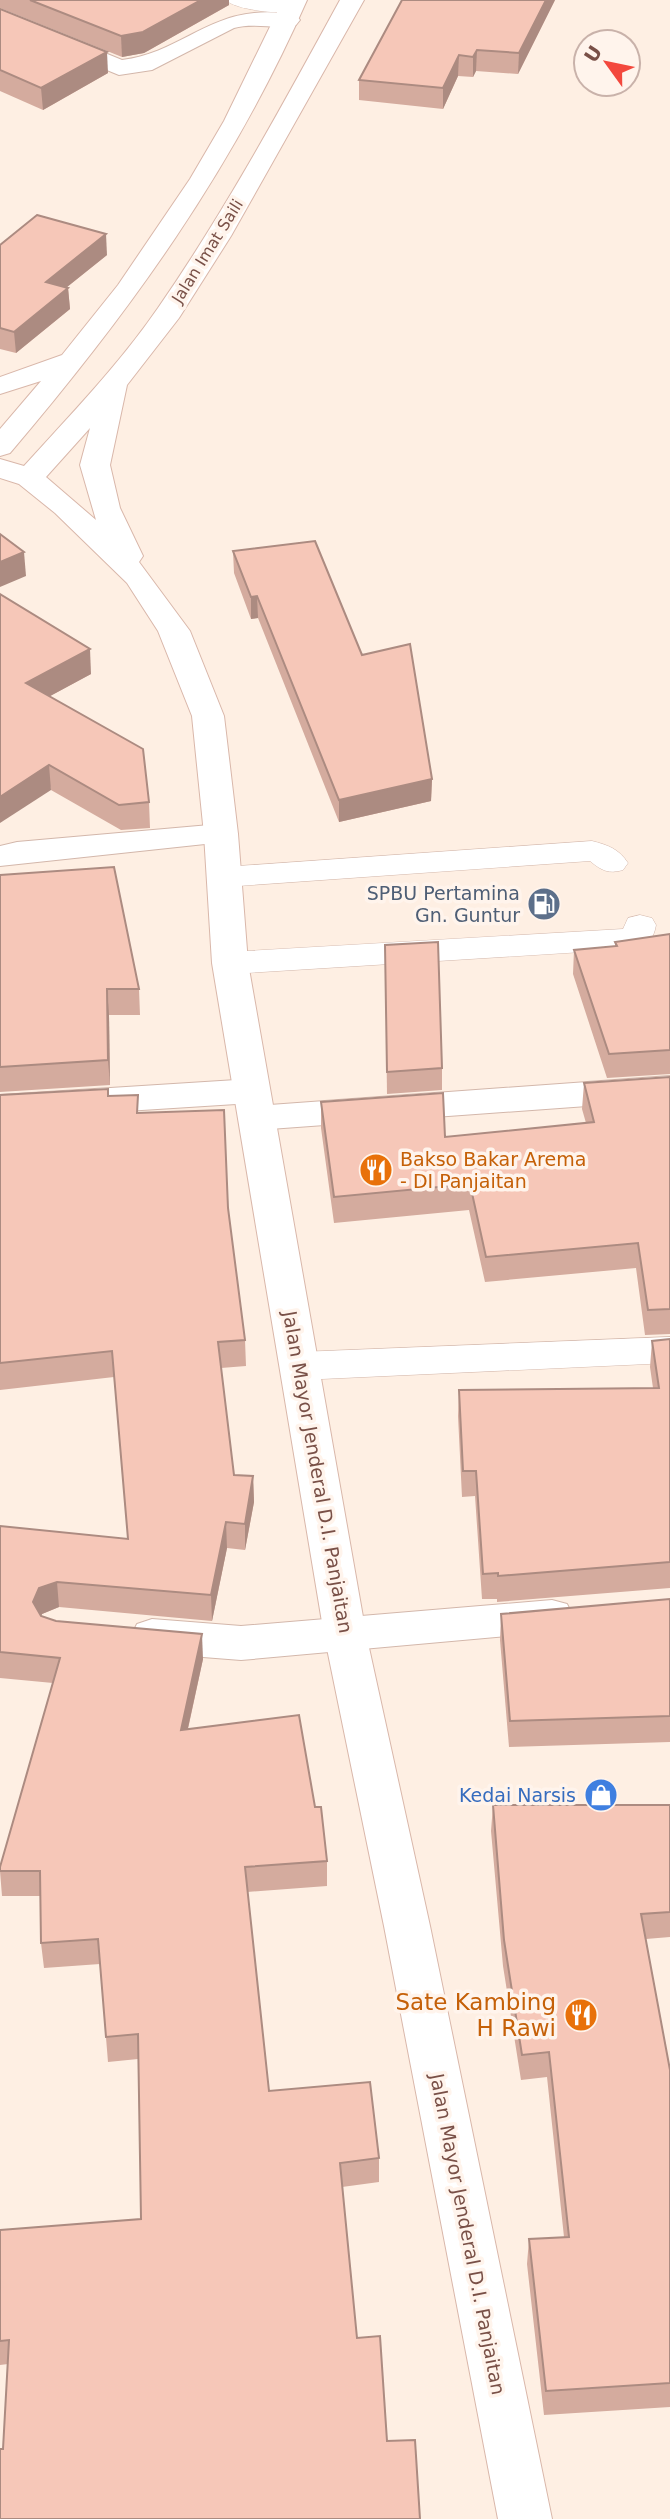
<svg xmlns="http://www.w3.org/2000/svg" width="670" height="2519" font-family="'DejaVu Sans',sans-serif">
<style>
.lines{fill:none;stroke-linecap:round;stroke-linejoin:round}
.service-casing{stroke:#d3b7ab;stroke-width:1}
.minor-casing{stroke:#d3b7ab;stroke-width:2}
.secondary-casing{stroke:#d9b7aa;stroke-width:2}
.service{fill:#fff;fill-rule:evenodd}
.minor{fill:#fff;fill-rule:evenodd}
.secondary{fill:#fff;fill-rule:evenodd}
.wall{fill:#d4ab9e}
.shaded-wall{fill:#ac8b81}
.building{fill:#f6c7b8;stroke:#ac8b81;stroke-width:2}
.labels{text-anchor:middle;stroke-width:7;stroke-linejoin:round;paint-order:stroke}
.far-street-label{font-size:16px;fill:#795047;stroke:#fff4ec}
.service-label{font-size:19px;fill:#4e5e75;stroke:#fff4ec;text-anchor:end}
.food-label{font-size:19px;fill:#c56008;stroke:#fff4ec;text-anchor:start}
.street-label{font-size:19px;fill:#795047;stroke:#fff4ec}
.shop-label{font-size:19px;fill:#366cbe;stroke:#fff4ec;text-anchor:end}
.near-food-label{font-size:23px;fill:#c56008;stroke:#fff4ec;text-anchor:end}
</style>
<rect width="100%" height="100%" fill="#feefe3"/>
<g class="lines">
<defs>
<g id="service">
<path d="M226,0H290L300,2L303,7C296,18 233,10 226,0Z"/>
<path d="M592,841C608,845 619,849 628,863L623,870C609,874 602,871 590,861L224,887L213,884L208,877L213,870L224,867Z"/>
<path d="M640,915L652,918L656,925C653,942 646,945 630,949L230,974L218,970L213,963L218,956L230,952L623,929L628,918Z"/>
<polygon points="670,1337 670,1363 300,1380 287,1376 281,1366 287,1356 300,1352"/>
</g>
<g id="minor">
<path d="M0,10L122,60C188,52 213,0 296,15L300,20L296,25C276,30 255,22 234,28L152,70L119,75L0,26Z"/>
<polygon points="221,824 233,827 238,834 233,841 0,866 0,846 17,842"/>
<polygon points="670,1076 670,1100 256,1130 243,1127 238,1118 243,1109 256,1106"/>
<polygon points="252,1079 265,1082 270,1091 265,1100 252,1103 0,1119 0,1095"/>
<polygon points="552,1600 567,1604 573,1616 567,1628 552,1632 241,1660 152,1653 137,1648 131,1636 137,1624 152,1619 241,1626"/>
</g>
<g id="secondary">
<path d="M283,0H307C232,171 130,312 10,453L0,456V429L41,381L0,394V377L62,355L118,285L190,179L224,121Z"/>
<path d="M340,0H364L231,236L179,318L127,385L110,465L120,508L143,556L139,562L190,631L224,716L238,834L248,963L366,1634L430,1926L552,2519H498L384,1926L324,1634L212,963L204,834L192,716L158,631L127,583L55,513L19,484L0,478V459L24,466C70,415 119,365 158,308C226,210 283,104 340,0ZM90,428L80,465L96,520L46,477Z"/>
</g>
</defs>
<!-- service casing -->
<use href="#service" class="service-casing"/>
<!-- minor casing -->
<use href="#minor" class="minor-casing"/>
<!-- secondary casing -->
<use href="#secondary" class="secondary-casing"/>
<!-- service -->
<use href="#service" class="service"/>
<!-- minor -->
<use href="#minor" class="minor"/>
<!-- secondary -->
<use href="#secondary" class="secondary"/>
</g>
<!-- wall -->
<g class="wall">
<polygon points="0,0 229,0 229,5 144,53 122,57 0,8"/>
<polygon points="555,0 518,74 476,71 473,77 458,76 443,109 359,100 359,80"/>
<polygon points="0,9 108,73 43,110 0,91"/>
<polygon points="0,245 107,255 67,287 68,288 70,309 16,353 0,349"/>
<polygon points="233,551 362,655 432,779 431,801 339,822 258,618 251,619 234,573"/>
<polygon points="0,594 91,674 50,696 149,802 150,828 121,830 51,790"/>
<polygon points="0,875 139,989 140,1015 109,1015 110,1085 0,1092"/>
<polygon points="670,934 670,1074 607,1078 573,974 574,950 615,946 615,942"/>
<polygon points="385,945 442,1068 442,1090 387,1094"/>
<polygon points="670,1077 670,1334 645,1335 636,1268 485,1282 469,1210 334,1223 321,1128 321,1102 445,1137 586,1123 582,1109 584,1083"/>
<polygon points="0,1095 109,1096 139,1113 228,1208 245,1340 246,1366 221,1368 234,1475 253,1476 254,1502 245,1550 227,1548 212,1621 59,1607 42,1614 41,1616 56,1621 203,1659 188,1729 315,1807 327,1861 327,1886 247,1892 269,2091 379,2158 379,2182 342,2187 357,2338 387,2441 420,2519 3,2449 8,2364 0,2365 0,2230 141,2219 138,2059 108,2062 100,1964 44,1968 41,1943 40,1896 2,1896 0,1871 53,1683 0,1678 0,1526 128,1539 114,1377 0,1390"/>
<polygon points="670,1339 670,1588 497,1602 497,1599 482,1599 475,1496 462,1497 458,1416 459,1390 653,1388 650,1367 652,1341"/>
<polygon points="670,1599 670,1742 509,1747 500,1640 501,1614"/>
<polygon points="493,1805 670,1805 670,1937 646,1939 670,2070 670,2407 544,2415 527,2264 529,2239 564,2237 547,2077 521,2080 503,1966 491,1831"/>
</g>
<!-- shaded-wall -->
<g class="shaded-wall">
<polygon points="201,0 229,0 229,5 144,53 122,57 121,36"/>
<polygon points="546,0 555,0 518,74 519,53"/>
<polygon points="477,50 476,71 473,77 473,57"/>
<polygon points="107,52 108,73 43,110 41,88"/>
<polygon points="459,55 458,76 443,109 443,88"/>
<polygon points="106,234 107,255 47,303 46,282"/>
<polygon points="68,288 70,309 16,353 14,332"/>
<polygon points="24,552 26,576 0,587 0,562"/>
<polygon points="257,596 258,618 251,619 251,597"/>
<polygon points="90,649 91,674 28,708 26,683"/>
<polygon points="49,765 51,790 0,823 0,797"/>
<polygon points="432,779 431,801 339,822 339,800"/>
<polygon points="107,989 109,1015 110,1085 108,1060"/>
<polygon points="253,1476 254,1502 245,1550 245,1524"/>
<polygon points="226,1522 227,1548 212,1621 211,1595"/>
<polygon points="57,1582 59,1607 42,1614 36,1628 33,1602 39,1588"/>
<polygon points="202,1634 203,1659 182,1755 181,1730"/>
</g>
<!-- building -->
<g class="building">
<polygon points="30,0 201,0 143,32 121,36"/>
<polygon points="402,0 546,0 519,53 477,50 473,57 459,55 443,88 359,80"/>
<polygon points="0,9 107,52 41,88 0,70"/>
<polygon points="37,215 106,234 46,282 68,288 14,332 0,328 0,245"/>
<polygon points="0,534 24,552 0,562"/>
<polygon points="315,541 362,655 410,644 432,779 339,800 257,596 251,597 233,551"/>
<polygon points="0,594 90,649 26,683 143,749 149,802 119,805 49,765 0,797"/>
<polygon points="114,867 139,989 107,989 108,1060 0,1067 0,875"/>
<polygon points="670,934 670,1050 609,1054 574,950 617,946 615,942"/>
<polygon points="438,942 442,1068 387,1072 385,945"/>
<polygon points="670,1077 670,1309 648,1310 638,1243 486,1257 470,1184 334,1197 321,1102 443,1093 445,1137 594,1122 584,1083"/>
<polygon points="108,1089 108,1096 138,1095 137,1113 224,1110 228,1208 245,1340 218,1342 234,1475 253,1476 245,1524 226,1522 211,1595 57,1582 39,1588 33,1602 41,1616 56,1621 202,1634 181,1730 299,1715 315,1807 321,1807 327,1861 245,1867 269,2091 370,2082 379,2158 340,2163 357,2338 380,2336 387,2441 415,2440 420,2519 0,2519 0,2449 3,2449 9,2340 0,2341 0,2230 141,2219 138,2034 106,2037 98,1939 41,1943 40,1871 0,1871 0,1867 60,1658 0,1652 0,1526 128,1539 112,1351 0,1363 0,1095"/>
<polygon points="670,1339 670,1562 498,1576 498,1573 483,1574 476,1471 463,1471 459,1390 659,1388 652,1341"/>
<polygon points="670,1599 670,1716 510,1721 501,1614"/>
<polygon points="493,1805 670,1805 670,1912 641,1914 670,2070 670,2383 546,2391 529,2239 569,2237 549,2052 522,2055 504,1940"/>
</g>
<!-- icons -->
<defs>
<symbol id="fuel-disc" viewBox="-11 -11 22 22"><circle r="9.5" fill="#5c6f8a" stroke="#fff4ec"/><path d="M-5.5-6h7V0h2V4h1.3V-2.5L3-4.5l.8-.8L6-3V5H2.5V1h-1V6h-7ZM-4.2-4.7v3.2H.2V-4.7Z" fill="#fff"/></symbol>
<symbol id="restaurant-disc" viewBox="-11 -11 22 22"><circle r="9.5" fill="#e8710a" stroke="#fff4ec"/><path d="M-5-6h1v4h1v-4h1v4h1v-4h1v5L-1.5 .5V6h-2V.5L-5-1ZM5-6V6H3V1.5H1.5Q1.5-4 5-6Z" fill="#fff"/></symbol>
<symbol id="shop-disc" viewBox="-11 -11 22 22"><circle r="9.5" fill="#3f7fe0" stroke="#fff4ec"/><path d="M-5-2.5h2.3a2.7 3.5 0 0 1 5.4 0H5L5.5 6h-11ZM-1.5-2.5h3a1.5 2.3 0 0 0-3 0Z" fill="#fff"/></symbol>
</defs>
<g fill-rule="evenodd">
<use href="#fuel-disc" x="525" y="885" width="38" height="38"/>
<use href="#restaurant-disc" x="357" y="1151" width="38" height="38"/>
<use href="#shop-disc" x="582" y="1776" width="38" height="38"/>
<use href="#restaurant-disc" x="562" y="1996" width="38" height="38"/>
</g>
<g class="labels">
<!-- far-street labels -->
<g class="far-street-label">
<text transform="translate(207 251) rotate(-58)" y="6">Jalan Imat Saili</text>
</g>
<!-- service labels -->
<g class="service-label">
<text x="520" y="900">SPBU Pertamina<tspan x="520" dy="22">Gn. Guntur</tspan></text>
</g>
<!-- food labels -->
<g class="food-label">
<text x="400" y="1166">Bakso Bakar Arema<tspan x="400" dy="22">- DI Panjaitan</tspan></text>
</g>
<!-- street labels -->
<g class="street-label">
<text transform="translate(318 1472) rotate(80)" y="7">Jalan Mayor Jenderal D.I. Panjaitan</text>
<text transform="translate(468 2234) rotate(79)" y="7">Jalan Mayor Jenderal D.I. Panjaitan</text>
</g>
<!-- shop labels -->
<g class="shop-label">
<text x="576" y="1802">Kedai Narsis</text>
</g>
<!-- near-food labels -->
<g class="near-food-label">
<text x="556" y="2010">Sate Kambing<tspan x="556" dy="26">H Rawi</tspan></text>
</g>
</g>
<!-- north arrow -->
<g transform="translate(607 63) rotate(303)"><circle r="33" fill="#fff4ec" stroke="#c9b2aa" stroke-width="2"/>
<path d="M0-5L12 26L0 18L-12 26Z" fill="#f3483d"/>
<text y="-10" font-size="19" font-weight="bold" text-anchor="middle" fill="#795047">U</text>
</g>
</svg>
